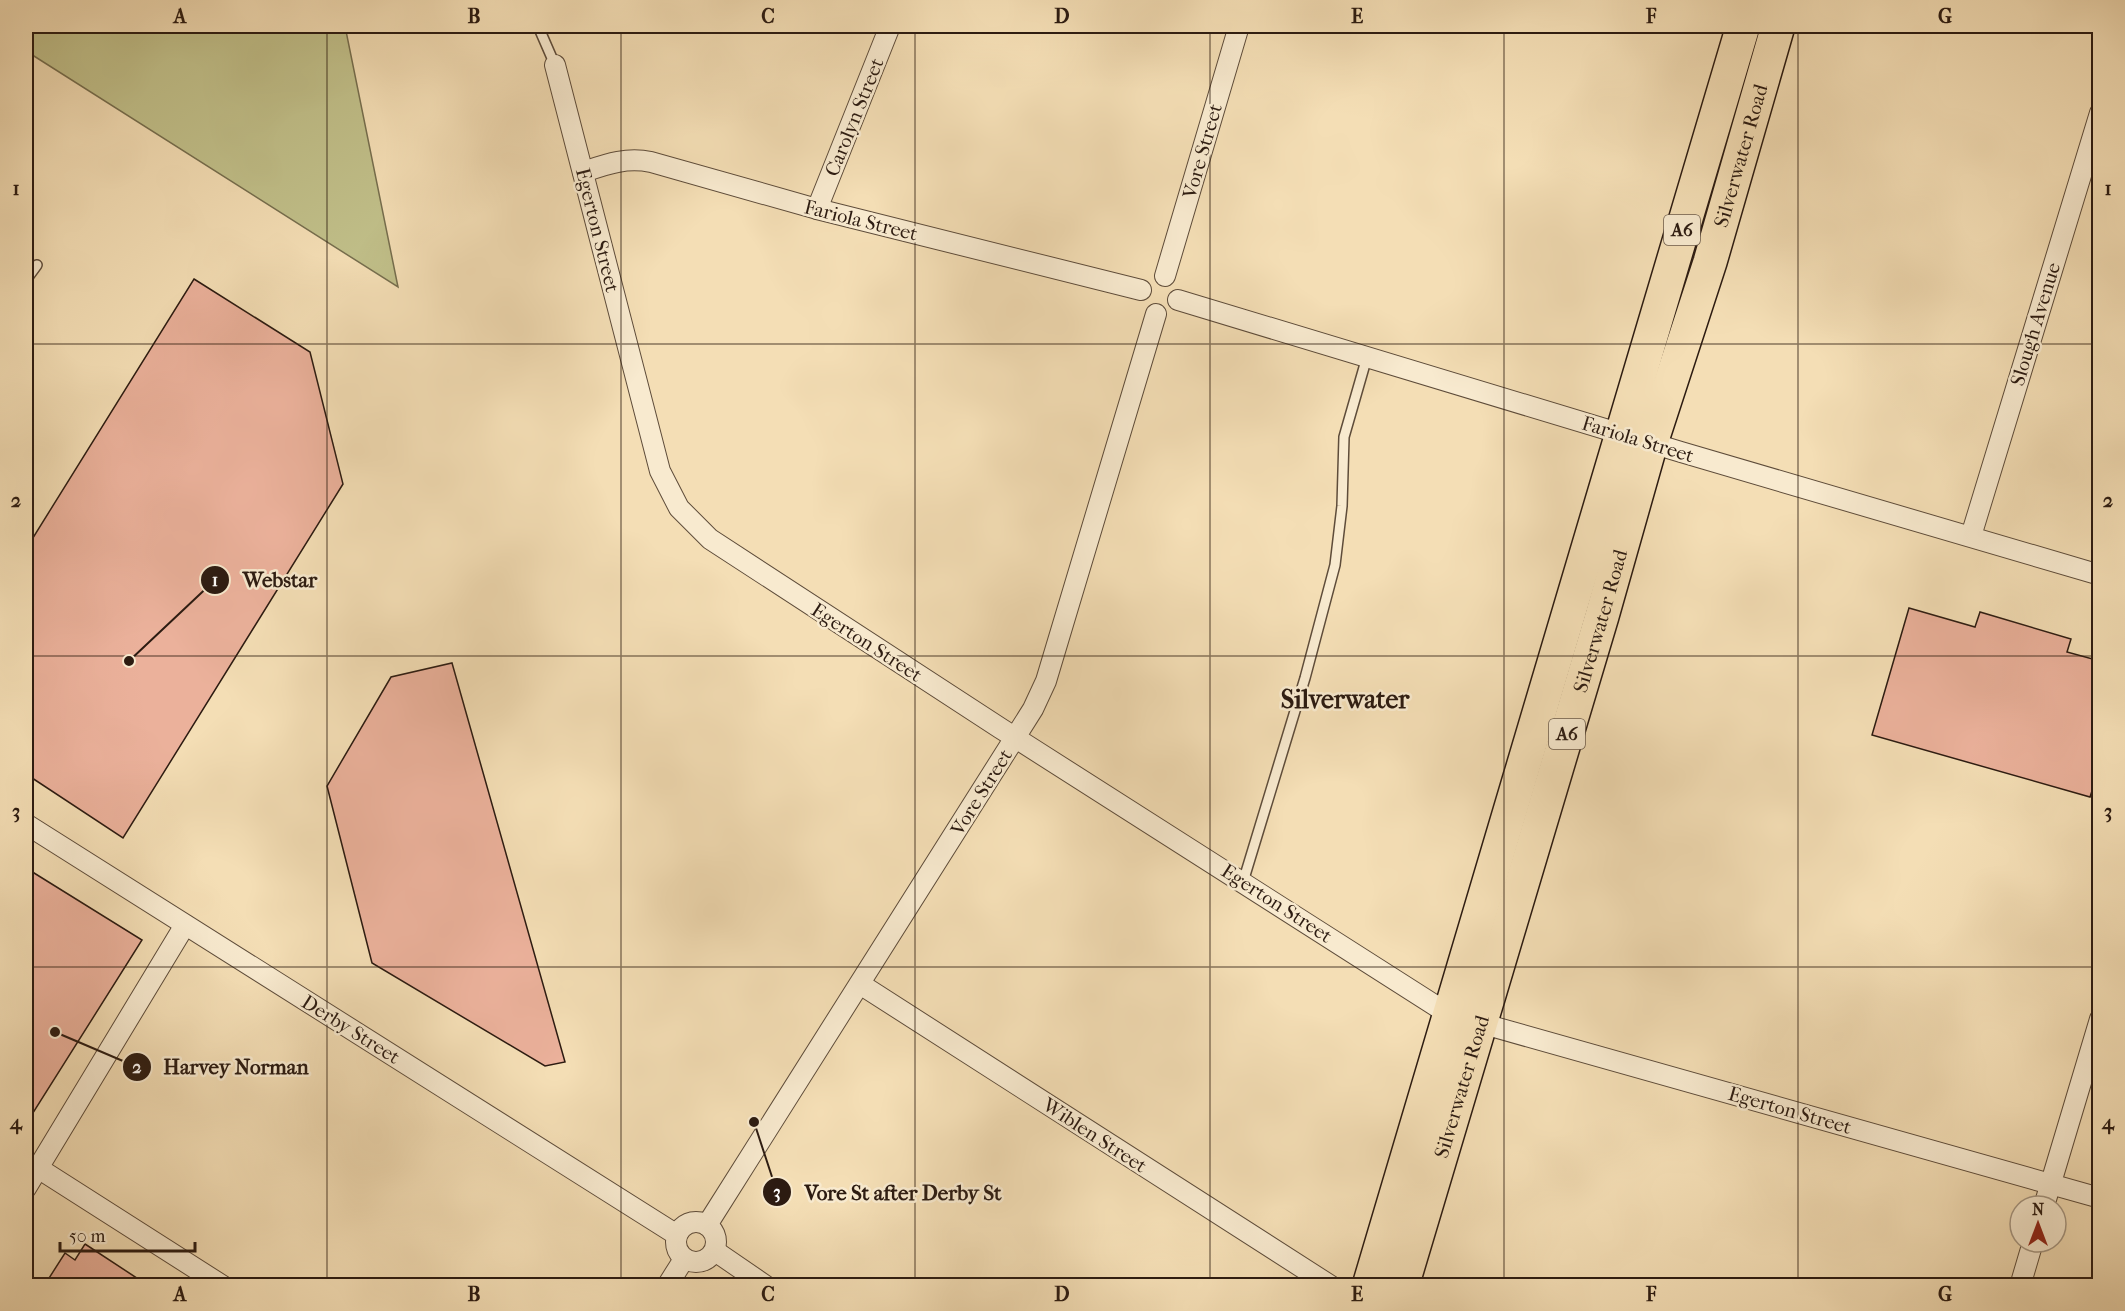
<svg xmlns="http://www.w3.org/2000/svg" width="2125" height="1311" font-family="'IM FELL French Canon',serif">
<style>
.green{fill:#c1c08a;stroke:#766e4e;stroke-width:1.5}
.building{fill:#ebb19b;stroke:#2c1b11;stroke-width:1.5}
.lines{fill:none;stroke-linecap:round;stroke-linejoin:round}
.service-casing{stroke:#5e4c3a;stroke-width:12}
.minor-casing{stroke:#5e4c3a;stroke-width:22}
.trunk-casing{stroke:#2c1b11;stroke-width:36}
.service{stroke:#f8eacf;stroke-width:9}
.minor{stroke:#f8eacf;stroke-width:20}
.trunk{stroke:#f4deb5;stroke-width:33}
.grid{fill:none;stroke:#2c1b11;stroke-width:1.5;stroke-opacity:0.55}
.labels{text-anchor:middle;stroke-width:5;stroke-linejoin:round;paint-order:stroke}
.shield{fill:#f8eacf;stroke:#69594a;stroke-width:1.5}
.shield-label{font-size:18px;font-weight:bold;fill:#2c1b11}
.street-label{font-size:20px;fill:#2c1b11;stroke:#f8eacf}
.district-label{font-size:26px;font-weight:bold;fill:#2c1b11;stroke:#f8eacf}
.leader{fill:none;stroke:#2c1b11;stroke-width:2}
.callout-dot{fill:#2c1b11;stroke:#f8eacf;stroke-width:2}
.mark-label{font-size:18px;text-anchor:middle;font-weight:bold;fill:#fff}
.callout-label{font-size:21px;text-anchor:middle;font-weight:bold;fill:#2c1b11;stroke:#f8eacf;stroke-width:5;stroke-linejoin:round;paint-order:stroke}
.neatline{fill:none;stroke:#2c1b11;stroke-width:2}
.grid-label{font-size:20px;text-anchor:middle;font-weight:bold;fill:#2c1b11}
</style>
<rect width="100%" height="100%" fill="#f4deb5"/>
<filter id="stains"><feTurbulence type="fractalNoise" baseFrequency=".00333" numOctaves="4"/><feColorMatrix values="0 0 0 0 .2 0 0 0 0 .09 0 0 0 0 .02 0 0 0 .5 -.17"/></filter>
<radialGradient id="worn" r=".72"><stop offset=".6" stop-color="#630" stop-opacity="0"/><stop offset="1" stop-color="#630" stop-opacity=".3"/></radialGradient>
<!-- green -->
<polygon class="green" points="26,26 345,26 398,287 26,51"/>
<!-- building -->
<g class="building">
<polygon points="194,279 310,352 343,484 123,838 26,774 26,549"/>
<polygon points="1909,608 1975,627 1980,612 2071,639 2067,652 2100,661 2100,790 2093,788 2090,797 1872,735"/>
<polygon points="452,663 565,1062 545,1066 372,963 327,786 391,677"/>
<polygon points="26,868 142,940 26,1124"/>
<polygon points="85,1244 149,1286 44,1286 65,1253 75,1260"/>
</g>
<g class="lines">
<defs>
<g id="service">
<polyline points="538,26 555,65"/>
<polyline points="26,280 37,265"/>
<polyline points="26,336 28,344 26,348"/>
<polyline points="1243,882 1305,678 1335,565 1342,506 1344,437 1367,357"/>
</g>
<g id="minor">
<polyline points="555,65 660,471 679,508 710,539 1000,728 1450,1015"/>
<path d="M583,172C607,164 626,157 651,162L817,209L1141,290"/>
<polyline points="817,209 890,26"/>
<polyline points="1165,276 1239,26"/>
<polyline points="1178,300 1681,452 2100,575"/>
<polyline points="1971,536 2100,113"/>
<polyline points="26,824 677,1235"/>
<polyline points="860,984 1331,1286"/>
<polyline points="1480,1023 2100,1198"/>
<polyline points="38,1168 223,1286"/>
<polyline points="26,1188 185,925"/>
<polyline points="2044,1206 2100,1019"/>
<circle cx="696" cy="1242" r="20"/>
<polyline points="707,1225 1033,709 1046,681 1156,314"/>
<polyline points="715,1251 766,1286"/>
<polyline points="667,1286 684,1259"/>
<polyline points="2020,1286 2033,1242"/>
</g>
<g id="trunk">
<polyline points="1369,1286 1743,26"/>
<path id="s1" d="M1402,1286L1602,616L1651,443L1710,262L1778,26"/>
</g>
</defs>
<!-- service casing -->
<use href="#service" class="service-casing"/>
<!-- minor casing -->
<use href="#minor" class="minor-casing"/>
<!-- trunk casing -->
<use href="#trunk" class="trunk-casing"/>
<!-- service -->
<use href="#service" class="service"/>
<!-- minor -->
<use href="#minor" class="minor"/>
<!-- trunk -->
<use href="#trunk" class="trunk"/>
</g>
<!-- grid -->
<path class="grid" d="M327,26V1286M621,26V1286M915,26V1286M1210,26V1286M1504,26V1286M1798,26V1286M26,344H2100M26,656H2100M26,967H2100"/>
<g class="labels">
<!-- shield labels -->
<g class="shield">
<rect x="1664" y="215" width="36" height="30" rx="4.5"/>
<rect x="1549" y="719" width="36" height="30" rx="4.5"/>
</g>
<g class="shield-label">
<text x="1682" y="236">A6</text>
<text x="1567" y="740">A6</text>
</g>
<!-- street labels -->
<g class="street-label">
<text transform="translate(854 117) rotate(-68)" y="7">Carolyn Street</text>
<text transform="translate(1202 151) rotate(-74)" y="7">Vore Street</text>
<text dy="7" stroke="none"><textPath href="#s1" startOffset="1180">Silverwater Road</textPath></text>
<text transform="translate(861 220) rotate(14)" y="7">Fariola Street</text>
<text transform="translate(598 230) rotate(76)" y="7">Egerton Street</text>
<text transform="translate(2035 324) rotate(-73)" y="7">Slough Avenue</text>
<text transform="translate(1638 439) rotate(17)" y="7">Fariola Street</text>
<text dy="7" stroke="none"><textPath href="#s1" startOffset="694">Silverwater Road</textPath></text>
<text transform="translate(867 642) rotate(33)" y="7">Egerton Street</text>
<text transform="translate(981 792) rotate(-58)" y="7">Vore Street</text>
<text transform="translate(1277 903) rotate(33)" y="7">Egerton Street</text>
<text transform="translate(351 1029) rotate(32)" y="7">Derby Street</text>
<text dy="7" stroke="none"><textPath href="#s1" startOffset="208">Silverwater Road</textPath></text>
<text transform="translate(1790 1110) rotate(16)" y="7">Egerton Street</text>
<text transform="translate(1095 1135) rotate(33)" y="7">Wiblen Street</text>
</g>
<!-- district labels -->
<g class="district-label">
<text x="1345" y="708">Silverwater</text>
</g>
</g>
<!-- callouts -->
<path class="leader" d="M129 661L215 580M55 1032L137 1067M754 1122L777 1192"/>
<g class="callout-dot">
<circle cx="129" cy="661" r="6"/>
<circle cx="55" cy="1032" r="6"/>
<circle cx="754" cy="1122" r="6"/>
<circle cx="215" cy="580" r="15"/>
<circle cx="137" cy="1067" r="15"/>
<circle cx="777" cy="1192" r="15"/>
</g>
<g class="mark-label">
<text x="215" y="586">1</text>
<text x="137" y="1073">2</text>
<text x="777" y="1198">3</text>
</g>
<g class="callout-label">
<text x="280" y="587">Webstar</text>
<text x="236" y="1074">Harvey Norman</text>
<text x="903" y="1200">Vore St after Derby St</text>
</g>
<!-- margin -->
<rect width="2125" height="1311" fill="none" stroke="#f4deb5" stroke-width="66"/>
<!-- north arrow -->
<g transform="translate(2038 1224)"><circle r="28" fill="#f8eacf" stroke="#a69783" stroke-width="1.5"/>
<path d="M0-4.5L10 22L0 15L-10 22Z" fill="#8f2418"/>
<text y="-9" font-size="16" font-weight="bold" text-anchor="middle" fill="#2c1b11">N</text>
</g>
<!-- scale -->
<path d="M60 1242v9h135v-9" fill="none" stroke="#2c1b11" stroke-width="3"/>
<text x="69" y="1242" font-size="18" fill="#2c1b11" stroke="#f8eacf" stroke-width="4.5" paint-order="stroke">50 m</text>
<rect x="33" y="33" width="2059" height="1245" class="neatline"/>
<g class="grid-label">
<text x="180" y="23">A</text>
<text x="474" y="23">B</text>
<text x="768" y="23">C</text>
<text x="1062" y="23">D</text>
<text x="1357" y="23">E</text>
<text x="1651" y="23">F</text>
<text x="1945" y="23">G</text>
<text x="16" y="195">1</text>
<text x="2108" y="195">1</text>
<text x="16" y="507">2</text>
<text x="2108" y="507">2</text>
<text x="16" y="818">3</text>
<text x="2108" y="818">3</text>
<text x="16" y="1129">4</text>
<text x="2108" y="1129">4</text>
<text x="180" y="1301">A</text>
<text x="474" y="1301">B</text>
<text x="768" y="1301">C</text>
<text x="1062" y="1301">D</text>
<text x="1357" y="1301">E</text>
<text x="1651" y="1301">F</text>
<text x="1945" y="1301">G</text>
</g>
<rect width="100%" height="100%" filter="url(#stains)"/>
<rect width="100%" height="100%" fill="url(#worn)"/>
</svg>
